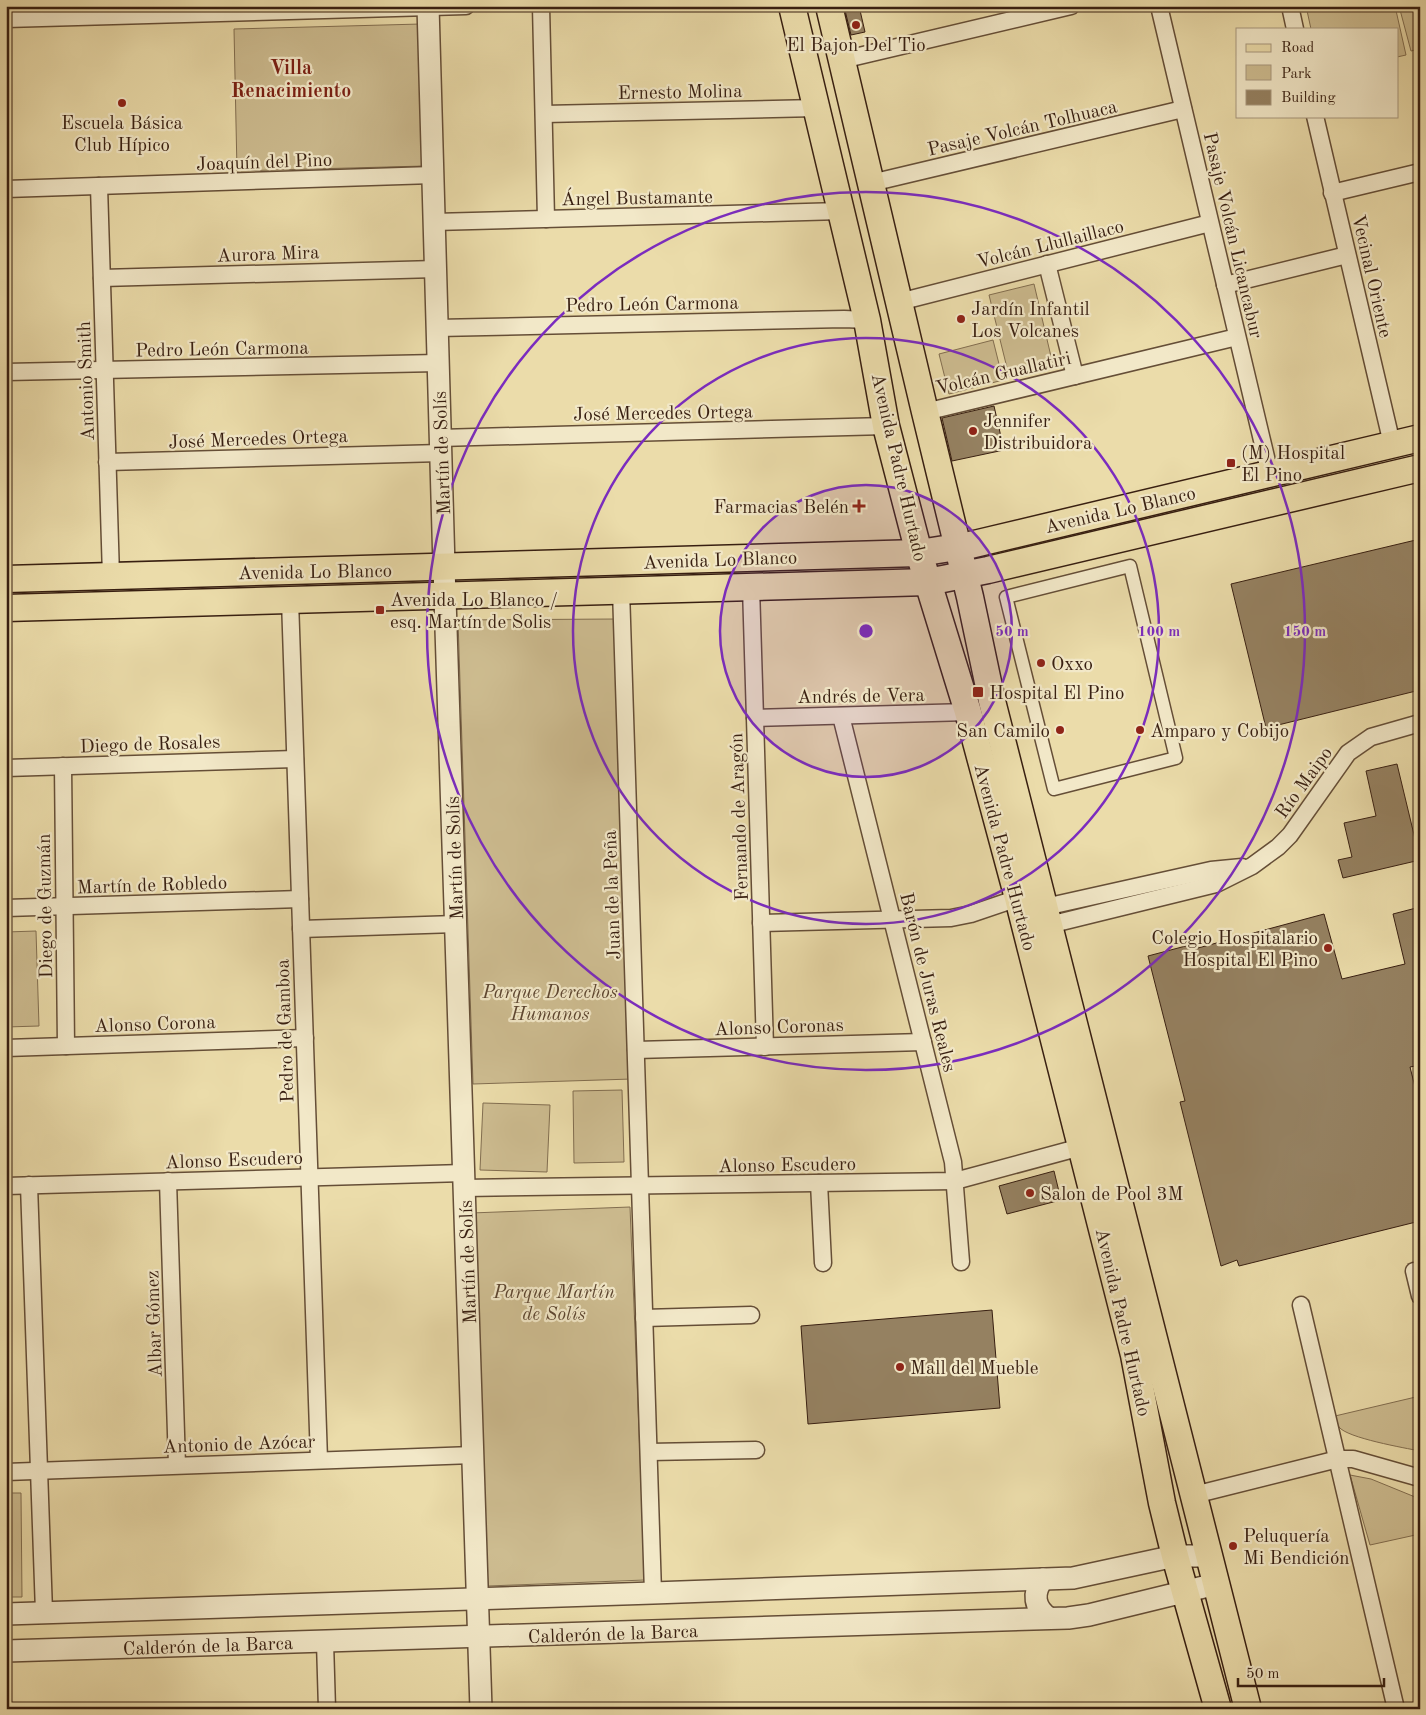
<svg xmlns="http://www.w3.org/2000/svg" width="1426" height="1715" font-family="'Old Standard TT',serif">
<style>
.green{fill:#cdbc90;stroke:#826e50}
.building{fill:#958161;stroke:#381f11}
.lines{fill:none;stroke-linecap:round;stroke-linejoin:round}
.pedestrian-casing{stroke:#654e37;stroke-width:15}
.minor-casing{stroke:#654e37;stroke-width:19}
.tertiary-casing{stroke:#654e37;stroke-width:24}
.primary-casing{stroke:#381f11;stroke-width:29}
.pedestrian{stroke:#f2e8c8;stroke-width:12}
.minor{stroke:#f2e8c8;stroke-width:16}
.tertiary{stroke:#f2e8c8;stroke-width:21}
.primary{stroke:#ebdcaa;stroke-width:26}
.ring{fill:none;stroke:#7b2cbf;stroke-width:2.5}
.poi-dot{fill:#8f2418;stroke:#f2e8c8;stroke-width:2}
.labels{text-anchor:middle;stroke-width:4.5;stroke-linejoin:round;paint-order:stroke}
.poi-label{font-size:19px;fill:#381f11;stroke:#f2e8c8;text-anchor:start}
.street-label{font-size:19px;fill:#381f11;stroke:#f2e8c8}
.park-label{font-size:19px;font-style:italic;fill:#5d4631;stroke:#f2e8c8}
.neighbourhood-label{font-size:20px;font-weight:bold;fill:#7a1f14;stroke:#f2e8c8}
.centre{fill:#7b2cbf;stroke:#f2e8c8;stroke-width:2.5}
.ring-label{font-size:15px;text-anchor:middle;font-weight:bold;fill:#7b2cbf;stroke:#f2e8c8;stroke-width:4.5;stroke-linejoin:round;paint-order:stroke}
</style>
<rect width="100%" height="100%" fill="#ebdcaa"/>
<filter id="stains"><feTurbulence type="fractalNoise" baseFrequency=".004" numOctaves="4"/><feColorMatrix values="0 0 0 0 .2 0 0 0 0 .09 0 0 0 0 .02 0 0 0 .5 -.17"/></filter>
<radialGradient id="worn" r=".72"><stop offset=".6" stop-color="#630" stop-opacity="0"/><stop offset="1" stop-color="#630" stop-opacity=".3"/></radialGradient>
<!-- green -->
<g class="green">
<polygon points="1306,6 1395,6 1406,55 1397,57 1397,29 1311,29"/>
<polygon points="1399,6 1420,6 1420,49 1411,51"/>
<polygon points="421,24 424,166 237,171 234,29"/>
<polygon points="1034,284 1053,365 1009,376 989,295"/>
<polygon points="993,340 1003,380 949,394 939,354"/>
<polygon points="616,619 632,1079 473,1084 458,620"/>
<polygon points="36,931 39,1026 6,1027 6,932"/>
<polygon points="622,1090 624,1162 574,1163 573,1091"/>
<polygon points="483,1103 550,1105 547,1172 480,1170"/>
<polygon points="630,1207 645,1580 488,1586 471,1213"/>
<path d="M1420,1396V1451C1405,1448 1347,1438 1339,1427C1337,1425 1336,1420 1335,1416Z"/>
<polygon points="1350,1475 1371,1479 1420,1499 1420,1534 1370,1545"/>
<polygon points="6,1493 21,1493 22,1597 6,1597"/>
</g>
<!-- building -->
<g class="building">
<polygon points="844,6 859,6 865,32 851,35"/>
<polygon points="994,406 1004,450 952,461 942,418"/>
<polygon points="1420,539 1420,690 1266,728 1231,584"/>
<polygon points="1397,764 1416,843 1420,842 1420,860 1343,878 1338,860 1352,857 1344,823 1376,816 1366,771"/>
<polygon points="1420,907 1420,1065 1410,1067 1420,1107 1420,1221 1239,1266 1237,1260 1221,1266 1180,1102 1185,1101 1148,956 1197,943 1198,948 1324,914 1342,979 1405,964 1393,914"/>
<polygon points="1054,1171 1061,1200 1007,1214 999,1186"/>
<polygon points="992,1310 1000,1408 808,1424 801,1326"/>
</g>
<g class="lines">
<defs>
<polygon id="pedestrian" points="1130,566 1176,758 1054,789 1006,597"/>
<g id="minor">
<polyline points="541,6 546,219"/>
<polyline points="1159,6 1270,474"/>
<polyline points="1290,6 1295,29"/>
<polyline points="6,19 466,6"/>
<polyline points="842,60 1071,6"/>
<polyline points="544,114 817,108"/>
<polyline points="1315,116 1392,444"/>
<polyline points="871,183 1183,109"/>
<polyline points="99,186 111,576"/>
<polyline points="6,189 433,175"/>
<polyline points="1332,193 1420,172"/>
<polyline points="434,222 841,211"/>
<polyline points="1047,264 1075,376"/>
<polyline points="102,278 436,269"/>
<polyline points="1225,285 1347,255"/>
<polyline points="899,302 1210,223"/>
<polyline points="437,328 844,319 867,320"/>
<polyline points="6,372 438,363"/>
<polyline points="925,412 1237,337"/>
<polyline points="440,438 886,426"/>
<polyline points="107,462 441,453"/>
<polyline points="751,587 765,1047"/>
<polyline points="621,590 653,1593"/>
<polyline points="290,600 319,1460"/>
<polyline points="841,716 953,1162 961,1262"/>
<polyline points="755,718 968,712"/>
<polyline points="63,766 66,1046"/>
<polyline points="6,768 295,759"/>
<polyline points="1045,907 1211,870 1242,867"/>
<polyline points="6,908 300,899"/>
<polyline points="761,923 951,918 971,914 1018,898"/>
<polyline points="1049,925 1216,884 1252,866 1278,847 1290,835 1348,753 1371,737 1420,723"/>
<polyline points="301,929 456,924"/>
<polyline points="6,1048 305,1038"/>
<polyline points="636,1050 923,1042"/>
<polyline points="168,1181 177,1465"/>
<polyline points="819,1183 823,1263"/>
<polyline points="29,1185 44,1612"/>
<polyline points="6,1186 464,1173"/>
<polyline points="464,1188 955,1181 1081,1147 1089,1142"/>
<polyline points="1414,1271 1420,1296"/>
<polyline points="1301,1305 1396,1709"/>
<polyline points="644,1318 751,1315"/>
<polyline points="649,1452 756,1450"/>
<polyline points="6,1472 473,1455"/>
<polyline points="1194,1495 1338,1459 1353,1459 1420,1478"/>
<polyline points="325,1642 327,1709"/>
</g>
<g id="tertiary">
<polyline points="428,6 444,567 481,1709"/>
<path d="M1043,1579C1032,1593 1034,1608 1049,1618"/>
<polyline points="6,1614 653,1593 1073,1578 1175,1556 1209,1556"/>
<polyline points="6,1651 1068,1618 1089,1615 1216,1584"/>
</g>
<g id="primary">
<polyline points="792,6 867,320 886,426 919,553 968,712 1018,898 1134,1355 1162,1503 1175,1556 1218,1709"/>
<polyline points="829,6 925,412 970,597 992,701 1248,1709"/>
<polyline points="6,579 919,553 970,545 1420,438"/>
<polyline points="6,608 928,582 988,570 1420,468"/>
</g>
</defs>
<!-- pedestrian casing -->
<use href="#pedestrian" class="pedestrian-casing"/>
<!-- minor casing -->
<use href="#minor" class="minor-casing"/>
<!-- tertiary casing -->
<use href="#tertiary" class="tertiary-casing"/>
<!-- primary casing -->
<use href="#primary" class="primary-casing"/>
<!-- pedestrian -->
<use href="#pedestrian" class="pedestrian"/>
<!-- minor -->
<use href="#minor" class="minor"/>
<!-- tertiary -->
<use href="#tertiary" class="tertiary"/>
<!-- primary -->
<use href="#primary" class="primary"/>
</g>
<!-- distance rings -->
<circle cx="866" cy="631" r="146" fill="#7b2cbf" fill-opacity=".12"/>
<g class="ring">
<circle cx="866" cy="631" r="146"/>
<circle cx="866" cy="631" r="293"/>
<circle cx="866" cy="631" r="439"/>
</g>
<!-- markers -->
<g class="poi-dot">
<circle cx="856" cy="25" r="5"/>
<circle cx="122" cy="103" r="5"/>
<circle cx="961" cy="319" r="5"/>
<circle cx="973" cy="431" r="5"/>
<rect x="1226" y="458" width="10" height="10" rx="2.5"/>
<path d="M856.5 498.5h5v5h5v5h-5v5h-5v-5h-5v-5h5z"/>
<rect x="375" y="605" width="10" height="10" rx="2.5"/>
<circle cx="1041" cy="663" r="5"/>
<rect x="972" y="686" width="12" height="12" rx="2.5"/>
<circle cx="1060" cy="730" r="5"/>
<circle cx="1140" cy="730" r="5"/>
<circle cx="1328" cy="948" r="5"/>
<circle cx="1030" cy="1193" r="5"/>
<circle cx="900" cy="1367" r="5"/>
<circle cx="1233" cy="1546" r="5"/>
</g>
<g class="labels">
<!-- poi labels -->
<g class="poi-label">
<text x="856" y="51" text-anchor="middle">El Bajon Del Tio</text>
<text x="122" y="129" text-anchor="middle">Escuela Básica<tspan x="122" dy="22">Club Hípico</tspan></text>
<text x="971" y="315">Jardín Infantil<tspan x="971" dy="22">Los Volcanes</tspan></text>
<text x="983" y="427">Jennifer<tspan x="983" dy="22">Distribuidora</tspan></text>
<text x="1241" y="459">(M) Hospital<tspan x="1241" dy="22">El Pino</tspan></text>
<text x="849" y="513" text-anchor="end">Farmacias Belén</text>
<text x="390" y="606">Avenida Lo Blanco /<tspan x="390" dy="22">esq. Martín de Solis</tspan></text>
<text x="1051" y="670">Oxxo</text>
<text x="989" y="699">Hospital El Pino</text>
<text x="1050" y="737" text-anchor="end">San Camilo</text>
<text x="1150" y="737">Amparo y Cobijo</text>
<text x="1318" y="944" text-anchor="end">Colegio Hospitalario<tspan x="1318" dy="22">Hospital El Pino</tspan></text>
<text x="1040" y="1200">Salon de Pool 3M</text>
<text x="910" y="1374">Mall del Mueble</text>
<text x="1243" y="1542">Peluquería<tspan x="1243" dy="22">Mi Bendición</tspan></text>
</g>
<!-- street labels -->
<g class="street-label">
<text transform="translate(680 91) rotate(-1)" y="7">Ernesto Molina</text>
<text transform="translate(1022 127) rotate(-13)" y="7">Pasaje Volcán Tolhuaca</text>
<text transform="translate(264 161) rotate(-2)" y="7">Joaquín del Pino</text>
<text transform="translate(637 197) rotate(-1)" y="7">Ángel Bustamante</text>
<text transform="translate(1234 235) rotate(77)" y="7">Pasaje Volcán Licancabur</text>
<text transform="translate(1050 243) rotate(-14)" y="7">Volcán Llullaillaco</text>
<text transform="translate(268 253) rotate(-2)" y="7">Aurora Mira</text>
<text transform="translate(1373 276) rotate(77)" y="7">Vecinal Oriente</text>
<text transform="translate(652 303) rotate(-1)" y="7">Pedro León Carmona</text>
<text transform="translate(222 348) rotate(-1)" y="7">Pedro León Carmona</text>
<text transform="translate(1003 372) rotate(-13)" y="7">Volcán Guallatiri</text>
<text transform="translate(85 381) rotate(-92)" y="7">Antonio Smith</text>
<text transform="translate(663 412) rotate(-1)" y="7">José Mercedes Ortega</text>
<text transform="translate(258 438) rotate(-2)" y="7">José Mercedes Ortega</text>
<text transform="translate(441 453) rotate(-92)" y="7">Martín de Solís</text>
<text transform="translate(900 467) rotate(77)" y="7">Avenida Padre Hurtado</text>
<text transform="translate(1120 509) rotate(-13)" y="7">Avenida Lo Blanco</text>
<text transform="translate(720 559) rotate(-2)" y="7">Avenida Lo Blanco</text>
<text transform="translate(315 571) rotate(-1)" y="7">Avenida Lo Blanco</text>
<text transform="translate(861 695) rotate(-1)" y="7">Andrés de Vera</text>
<text transform="translate(150 743) rotate(-2)" y="7">Diego de Rosales</text>
<text transform="translate(1303 782) rotate(-54)" y="7">Río Maipo</text>
<text transform="translate(738 817) rotate(-92)" y="7">Fernando de Aragón</text>
<text transform="translate(1006 857) rotate(75)" y="7">Avenida Padre Hurtado</text>
<text transform="translate(454 858) rotate(-92)" y="7">Martín de Solís</text>
<text transform="translate(152 884) rotate(-2)" y="7">Martín de Robledo</text>
<text transform="translate(611 895) rotate(-92)" y="7">Juan de la Peña</text>
<text transform="translate(44 906) rotate(-91)" y="7">Diego de Guzmán</text>
<text transform="translate(929 982) rotate(76)" y="7">Barón de Juras Reales</text>
<text transform="translate(155 1023) rotate(-2)" y="7">Alonso Corona</text>
<text transform="translate(779 1026) rotate(-2)" y="7">Alonso Coronas</text>
<text transform="translate(284 1031) rotate(-92)" y="7">Pedro de Gamboa</text>
<text transform="translate(234 1159) rotate(-2)" y="7">Alonso Escudero</text>
<text transform="translate(787 1164) rotate(-1)" y="7">Alonso Escudero</text>
<text transform="translate(467 1262) rotate(-92)" y="7">Martín de Solís</text>
<text transform="translate(1124 1322) rotate(77)" y="7">Avenida Padre Hurtado</text>
<text transform="translate(153 1324) rotate(-92)" y="7">Albar Gómez</text>
<text transform="translate(239 1443) rotate(-2)" y="7">Antonio de Azócar</text>
<text transform="translate(613 1633) rotate(-2)" y="7">Calderón de la Barca</text>
<text transform="translate(208 1645) rotate(-2)" y="7">Calderón de la Barca</text>
</g>
<!-- park labels -->
<g class="park-label">
<text x="550" y="998">Parque Derechos<tspan x="550" dy="22">Humanos</tspan></text>
<text x="554" y="1298">Parque Martín<tspan x="554" dy="22">de Solís</tspan></text>
</g>
<!-- neighbourhood labels -->
<g class="neighbourhood-label">
<text x="291" y="74">Villa<tspan x="291" dy="23">Renacimiento</tspan></text>
</g>
</g>
<circle cx="866" cy="631" r="8" class="centre"/>
<g class="ring-label">
<text x="1012" y="636">50 m</text>
<text x="1159" y="636">100 m</text>
<text x="1305" y="636">150 m</text>
</g>
<!-- margin -->
<rect width="1426" height="1715" fill="none" stroke="#ebdcaa" stroke-width="25"/>
<rect x="8" y="8" width="1411" height="1700" fill="none" stroke="#381f11" stroke-width="2.5"/>
<rect x="12" y="12" width="1401" height="1690" fill="none" stroke="#381f11"/>
<!-- legend -->
<rect x="1236" y="28" width="162" height="90" fill="#f2e8c8" stroke="#a8987f"/>
<rect x="1246" y="44" width="25" height="8" fill="#ebdcaa" stroke="#a8987f"/>
<text x="1281" y="52" font-size="15" fill="#381f11">Road</text>
<rect x="1246" y="65" width="25" height="15" fill="#cdbc90" stroke="#a8987f"/>
<text x="1281" y="78" font-size="15" fill="#381f11">Park</text>
<rect x="1246" y="90" width="25" height="15" fill="#958161" stroke="#a8987f"/>
<text x="1281" y="102" font-size="15" fill="#381f11">Building</text>
<!-- scale -->
<path d="M1238 1678v8h146v-8" fill="none" stroke="#381f11" stroke-width="2.5"/>
<text x="1246" y="1678" font-size="15" fill="#381f11" stroke="#f2e8c8" stroke-width="4" paint-order="stroke">50 m</text>
<rect width="100%" height="100%" filter="url(#stains)"/>
<rect width="100%" height="100%" fill="url(#worn)"/>
</svg>
